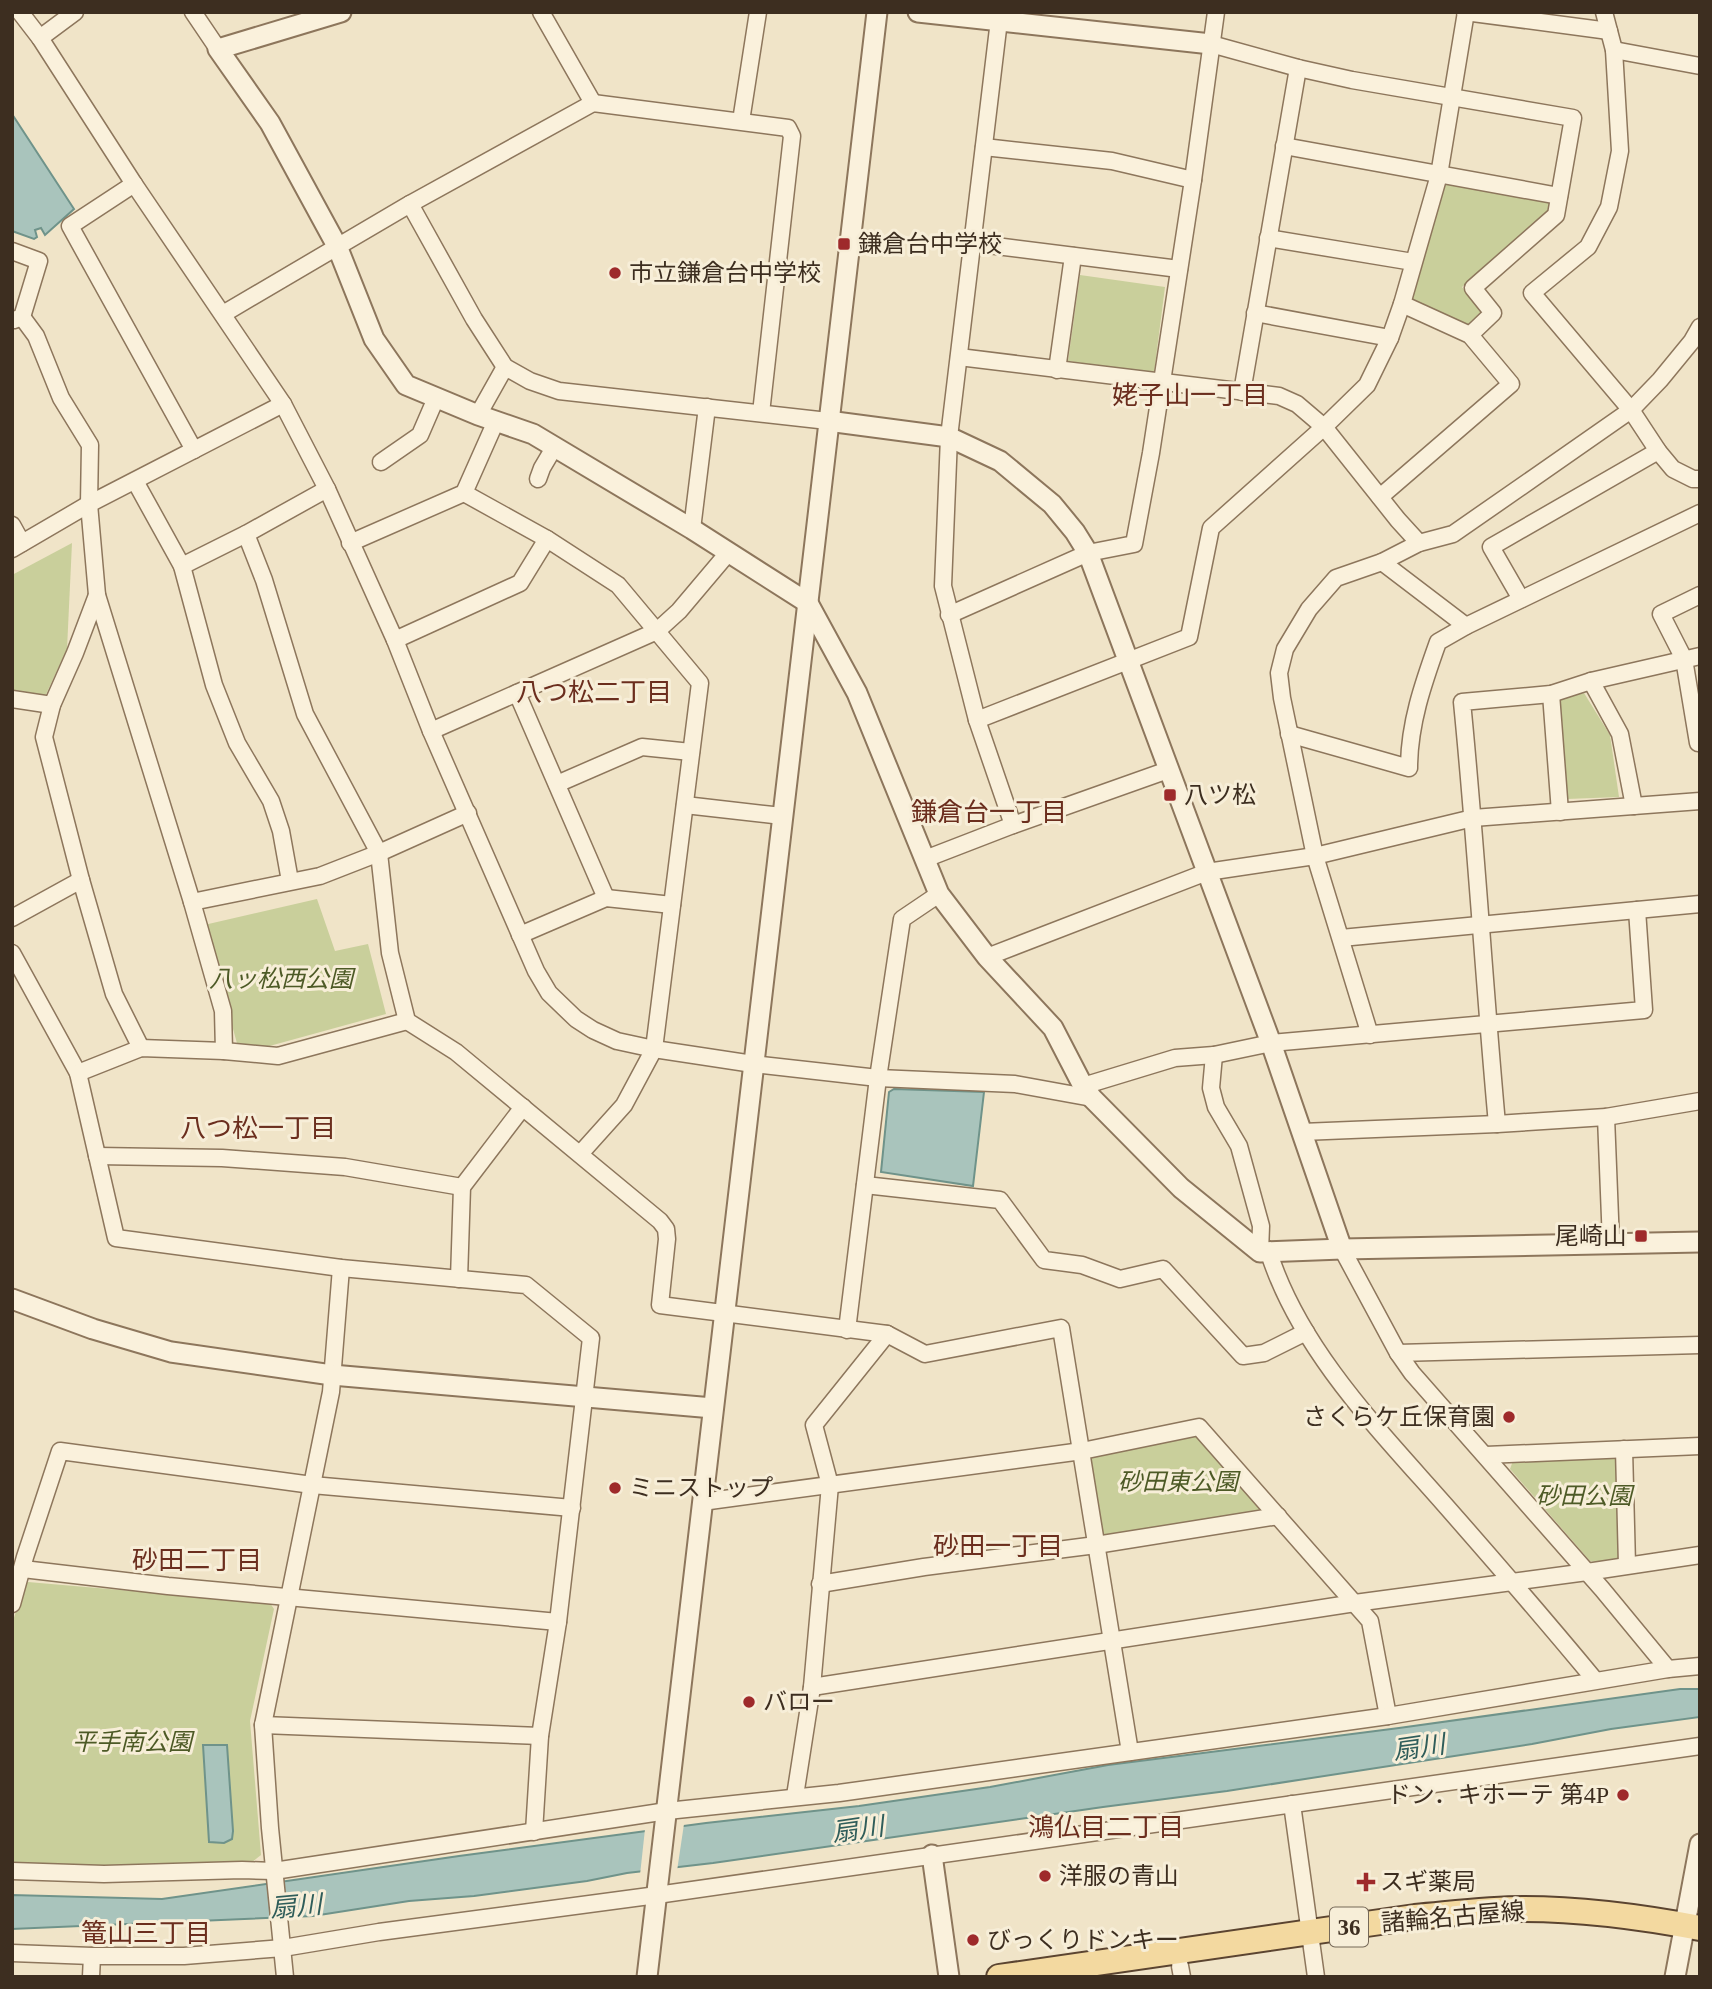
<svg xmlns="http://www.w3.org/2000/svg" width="1712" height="1989" font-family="'Times New Roman','Noto Sans JP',serif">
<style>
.green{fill:#c9cf9b}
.water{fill:#a9c4bc;stroke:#6f938a;stroke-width:2}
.pier{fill:#f0e4c8}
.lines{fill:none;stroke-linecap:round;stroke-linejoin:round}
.minor-casing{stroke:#8d765c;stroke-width:19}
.tertiary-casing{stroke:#8d765c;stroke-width:23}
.primary-casing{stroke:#5b4430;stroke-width:28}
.minor{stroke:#faf1dc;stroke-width:16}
.tertiary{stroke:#faf1dc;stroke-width:19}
.primary{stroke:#f3d9a0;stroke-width:24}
.poi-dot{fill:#9e2a2b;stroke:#f7eed8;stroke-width:2.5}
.labels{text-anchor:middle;stroke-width:6;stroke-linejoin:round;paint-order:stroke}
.shield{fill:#f7eed8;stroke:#756857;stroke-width:2}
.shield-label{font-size:23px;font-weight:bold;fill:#3d2e20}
.poi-label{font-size:24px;fill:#3d2e20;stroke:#f7eed8;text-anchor:start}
.park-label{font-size:24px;font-style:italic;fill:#4d5a26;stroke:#f7eed8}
.street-label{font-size:24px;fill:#3d2e20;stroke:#f7eed8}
.neighbourhood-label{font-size:26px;fill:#6b2e1e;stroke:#f7eed8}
.water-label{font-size:26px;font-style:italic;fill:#2f5d5a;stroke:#f7eed8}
</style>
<rect width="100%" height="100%" fill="#f0e4c8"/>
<!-- green -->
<g class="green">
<polygon points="1441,182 1552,201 1549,213 1462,287 1482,312 1468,326 1409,299"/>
<polygon points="1080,275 1165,287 1154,373 1068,361"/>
<polygon points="72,543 67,649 42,703 12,701 12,575"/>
<polygon points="1584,693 1610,735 1619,797 1567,799 1558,699"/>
<polygon points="317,899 335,951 368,944 386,1014 240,1054 204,925"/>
<polygon points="1199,1427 1278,1516 1096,1545 1082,1451"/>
<path d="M1616,1456L1621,1460L1624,1554C1616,1562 1600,1564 1590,1561L1510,1469L1514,1458Z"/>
<polygon points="28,1582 270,1603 274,1609 250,1721 261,1855 252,1862 182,1870 12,1867 12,1624 24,1586"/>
</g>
<!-- water -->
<g class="water">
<polygon points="12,114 74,209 45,235 41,228 35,230 37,237 34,239 12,231"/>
<polygon points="894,1089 984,1092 973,1186 881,1172 889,1092"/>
<polygon points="1680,1689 1700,1689 1700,1717 1611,1729 1532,1744 1227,1791 1103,1807 713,1863 627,1873 587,1881 474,1896 409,1901 313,1916 12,1929 12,1895 162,1899 459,1856 706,1823 859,1806 990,1787 1108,1765 1399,1728"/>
<polygon points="203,1745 227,1745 233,1831 232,1839 224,1843 209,1842"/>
</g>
<!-- pier -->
<polygon class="pier" points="684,1824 677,1871 640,1875 645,1829"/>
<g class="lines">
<defs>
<g id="minor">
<polyline points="20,12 40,38 134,184 283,404 327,489 395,640 431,731 536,971 549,993 576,1019 593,1030 617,1041 654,1049 753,1064 878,1078 1015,1084 1092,1098"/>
<polyline points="193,12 218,49"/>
<polyline points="541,12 593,103"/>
<polyline points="1000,12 949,437 943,586 977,720 1013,825"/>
<polyline points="1465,12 1609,31"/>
<polyline points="1604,12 1614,50 1620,151 1609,207 1588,247 1532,293 1631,410 1658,451 1673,469 1693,479 1700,479"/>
<polyline points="40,38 75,12"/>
<polyline points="1211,44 1298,68 1352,80 1573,118 1556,215 1473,288 1493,313 1470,335"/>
<polyline points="1614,50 1700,66"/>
<polyline points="741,121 758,12"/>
<polyline points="1284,146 1559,196"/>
<polyline points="984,147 1112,161 1193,180"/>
<polyline points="134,184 70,226 194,450"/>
<polyline points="410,204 474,319 505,367 530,381 559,391 828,421"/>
<polyline points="1268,238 1413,262"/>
<polyline points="972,243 1179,269"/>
<polyline points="12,251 39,261 22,317 14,320"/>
<polyline points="1255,313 1390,338"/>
<polyline points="223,314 410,204 593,103 788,128 792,136 761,413"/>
<polyline points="22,317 36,336 61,398 90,445 89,504 97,595 192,902 223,1011 224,1051"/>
<polyline points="959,357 1279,396 1297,404 1324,427 1398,520 1419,543"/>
<polyline points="1057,370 1073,256"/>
<polyline points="1242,392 1298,68"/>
<polyline points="478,415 505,367"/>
<polyline points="381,462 420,435 436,398"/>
<polyline points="538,479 542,468 555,446"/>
<polyline points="135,481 182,566 214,685 237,743 271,801 281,831 290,881"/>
<polyline points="464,493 547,539 618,585 700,683 654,1049 624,1105 580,1154"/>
<polyline points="1380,497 1511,384 1470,335 1402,304"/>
<polyline points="12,525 22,543"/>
<polyline points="692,529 707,407"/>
<polyline points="246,534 264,580 305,714 379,853 390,953 407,1021 456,1052 660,1221 666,1229 667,1239 660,1305 887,1334 925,1354 1061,1328 1130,1752"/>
<polyline points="350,543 464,493 496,421"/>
<polyline points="12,549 89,504 283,404"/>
<polyline points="1382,562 1466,626"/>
<polyline points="182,566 246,534 327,489"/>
<polyline points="97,595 75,653 52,705 44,737 81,880 114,994 141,1048"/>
<polyline points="1700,595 1661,614 1684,659 1698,743 1700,743"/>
<polyline points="1521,599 1491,547 1658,451"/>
<polyline points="949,615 1088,553 1134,544 1151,453 1193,180 1216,12"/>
<polyline points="395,640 520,583 547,539"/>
<polyline points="1591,681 1620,734 1634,806"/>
<polyline points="517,693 606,898"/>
<polyline points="1551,694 1560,812"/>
<polyline points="12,699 52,705"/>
<polyline points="977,720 1189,637 1211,528 1324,427 1367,385 1390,338 1402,304 1439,175 1466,12"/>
<polyline points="431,731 657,631 679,611 728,553"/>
<path d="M1289,734L1409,768C1409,724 1423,684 1438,642L1466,626L1700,513"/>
<polyline points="557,784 642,747 691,752"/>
<polyline points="685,805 782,816"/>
<polyline points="925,859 1013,825 1168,770"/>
<polyline points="192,902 320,876 379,853 468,813"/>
<polyline points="12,918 81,880"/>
<polyline points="520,935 606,898 672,905"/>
<polyline points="1341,938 1700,904"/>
<polyline points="12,953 78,1073 116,1238 341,1268 526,1285 591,1338 558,1622 540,1736 534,1832"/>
<polyline points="987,957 1207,872 1315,856 1473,818 1700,801"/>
<polyline points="1370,1035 1315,856 1282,698 1279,673 1285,649 1309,609 1336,578 1382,562 1419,543 1453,534 1535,477 1631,410 1660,380 1692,341 1700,327"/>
<polyline points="1214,1055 1211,1088 1216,1107 1239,1146 1261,1226 1260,1252"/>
<polyline points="78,1073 141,1048 224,1051 278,1056 407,1021"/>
<polyline points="1083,1086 1175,1058 1214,1055 1271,1043 1644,1010 1637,910"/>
<polyline points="1606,1117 1611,1243"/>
<path d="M1497,1124C1484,983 1476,842 1462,702L1551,694L1591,681L1700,656"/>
<polyline points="1302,1132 1497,1124 1606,1117 1700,1101"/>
<polyline points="97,1156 222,1158 345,1167 462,1187"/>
<polyline points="865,1185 1000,1200 1044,1260 1082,1265 1120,1279 1163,1269 1243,1356 1264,1353 1306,1332"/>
<polyline points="1342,1249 1398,1353 1412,1373 1602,1589 1668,1669 1700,1666"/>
<path d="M1269,1253C1300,1350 1379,1430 1445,1505C1496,1563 1546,1621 1595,1680"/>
<polyline points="459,1279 462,1187 523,1107"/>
<polyline points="847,1330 878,1078 902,919 939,894"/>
<polyline points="1398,1353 1700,1345"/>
<polyline points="1624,1449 1627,1565"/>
<polyline points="1486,1455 1700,1446"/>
<polyline points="702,1502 1082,1451 1199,1427 1370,1621 1388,1716"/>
<polyline points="23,1569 168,1586 558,1622"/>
<polyline points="820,1584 924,1567 1096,1545 1278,1516"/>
<polyline points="12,1604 25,1557 60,1451 312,1485 572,1508"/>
<polyline points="812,1687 1355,1603 1587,1572 1700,1555"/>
<polyline points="263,1725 540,1736"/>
<polyline points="795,1796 812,1687 830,1485 814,1425 887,1334"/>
<polyline points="1292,1804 1316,1977"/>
<polyline points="12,1871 104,1874 242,1870 274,1871 667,1811 839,1793 1388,1716 1668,1669"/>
<polyline points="12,1953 92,1956 184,1956 283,1948 379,1932 657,1895 1700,1746"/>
<polyline points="1180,1966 1182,1977"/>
<polyline points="91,1977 92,1956"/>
<polyline points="285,1977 270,1828 263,1725 331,1392 341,1268"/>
</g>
<g id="tertiary">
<polyline points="341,12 218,49 270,123 337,246 374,339 406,385 478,415 533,434 692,529 808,603 857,693 939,894 987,957 1053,1028 1083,1086 1092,1098 1181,1188 1260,1252 1342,1249 1700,1242"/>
<polyline points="918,12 1211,44"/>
<polyline points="828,421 949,437 1000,461 1052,504 1075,532 1088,553 1271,1043 1342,1249"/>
<polyline points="12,1299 93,1329 171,1352 332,1375 713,1408"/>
<polyline points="932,1855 949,1977"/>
<polyline points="647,1977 877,12"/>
<polyline points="1675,1977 1700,1844"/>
</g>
<path id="primary" d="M999,1977L1415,1917C1450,1914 1487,1909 1523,1909C1582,1909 1642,1917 1700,1928"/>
</defs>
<!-- minor casing -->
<use href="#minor" class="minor-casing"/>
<!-- tertiary casing -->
<use href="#tertiary" class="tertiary-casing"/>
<!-- primary casing -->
<use href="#primary" class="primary-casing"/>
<!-- minor -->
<use href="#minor" class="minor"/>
<!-- tertiary -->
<use href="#tertiary" class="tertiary"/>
<!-- primary -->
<use href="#primary" class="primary"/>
</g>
<!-- markers -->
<g class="poi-dot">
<rect x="837" y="237" width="14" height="14" rx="3.5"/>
<circle cx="615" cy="273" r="7"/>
<rect x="1163" y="788" width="14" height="14" rx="3.5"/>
<rect x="1634" y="1229" width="14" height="14" rx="3.5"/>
<circle cx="1509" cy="1417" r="7"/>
<circle cx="615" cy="1488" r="7"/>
<circle cx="749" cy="1702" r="7"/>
<circle cx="1623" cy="1795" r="7"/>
<circle cx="1045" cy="1876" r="7"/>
<path d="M1362.5 1871.5h7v7h7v7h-7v7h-7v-7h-7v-7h7z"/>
<circle cx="973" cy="1940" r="7"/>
</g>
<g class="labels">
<!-- shield labels -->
<rect class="shield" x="1330" y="1907.5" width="38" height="39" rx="5"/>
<g class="shield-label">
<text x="1349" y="1935">36</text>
</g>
<!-- poi labels -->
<g class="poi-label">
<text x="858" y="252">鎌倉台中学校</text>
<text x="629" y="281">市立鎌倉台中学校</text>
<text x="1184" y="803">八ツ松</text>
<text x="1627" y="1244" text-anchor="end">尾崎山</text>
<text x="1495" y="1425" text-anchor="end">さくらケ丘保育園</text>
<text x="629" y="1496">ミニストップ</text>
<text x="763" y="1710">バロー</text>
<text x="1609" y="1803" text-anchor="end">ドン．キホーテ 第4P</text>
<text x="1059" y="1884">洋服の青山</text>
<text x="1380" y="1890">スギ薬局</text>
<text x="987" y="1948">びっくりドンキー</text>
</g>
<!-- park labels -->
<g class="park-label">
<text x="281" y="987">八ッ松西公園</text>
<text x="1178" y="1490">砂田東公園</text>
<text x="1584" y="1504">砂田公園</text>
<text x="132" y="1750">平手南公園</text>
</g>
<!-- street labels -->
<g class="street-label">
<text transform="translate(1453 1917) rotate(-5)" y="8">諸輪名古屋線</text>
</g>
<!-- neighbourhood labels -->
<g class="neighbourhood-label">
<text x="1190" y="404">姥子山一丁目</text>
<text x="594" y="701">八つ松二丁目</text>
<text x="989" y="821">鎌倉台一丁目</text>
<text x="258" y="1137">八つ松一丁目</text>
<text x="998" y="1555">砂田一丁目</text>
<text x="197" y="1569">砂田二丁目</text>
<text x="1106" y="1836">鴻仏目二丁目</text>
<text x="146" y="1942">篭山三丁目</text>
</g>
<!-- water labels -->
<g class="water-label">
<text transform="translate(1419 1747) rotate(-8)" y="9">扇川</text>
<text transform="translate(858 1829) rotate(-8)" y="9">扇川</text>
<text transform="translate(296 1906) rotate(-5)" y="9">扇川</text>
</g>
</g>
<!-- border -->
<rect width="1712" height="1989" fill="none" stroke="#3d2e20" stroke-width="28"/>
</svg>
